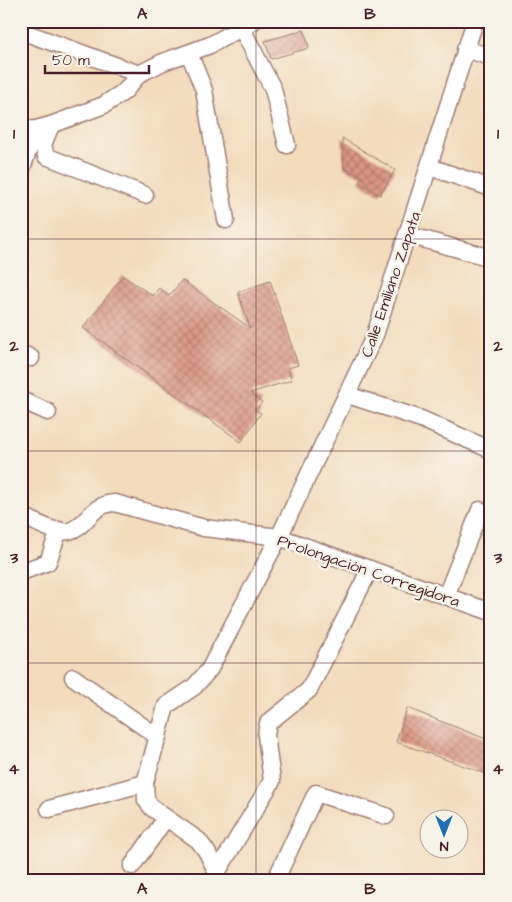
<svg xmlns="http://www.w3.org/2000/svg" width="512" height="902" font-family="'Architects Daughter',sans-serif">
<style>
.building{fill:url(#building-cross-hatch)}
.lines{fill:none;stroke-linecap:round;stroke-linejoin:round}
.street-casing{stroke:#9e7d74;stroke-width:19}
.street{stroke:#fff;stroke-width:16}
.grid{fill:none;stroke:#4a1f2b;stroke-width:1;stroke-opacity:0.55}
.labels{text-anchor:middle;stroke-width:5;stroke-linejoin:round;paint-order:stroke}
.street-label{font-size:16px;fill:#4a1f2b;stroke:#f7f3e8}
.neatline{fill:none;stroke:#4a1f2b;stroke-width:2}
.grid-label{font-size:16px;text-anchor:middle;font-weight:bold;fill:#4a1f2b}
</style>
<defs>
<pattern id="building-cross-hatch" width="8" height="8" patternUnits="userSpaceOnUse" patternTransform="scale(1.25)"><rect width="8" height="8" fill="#da9584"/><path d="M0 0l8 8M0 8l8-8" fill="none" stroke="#b3796c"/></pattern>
</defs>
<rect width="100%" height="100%" fill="#f7f3e8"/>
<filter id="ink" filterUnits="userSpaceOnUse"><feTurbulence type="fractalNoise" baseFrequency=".02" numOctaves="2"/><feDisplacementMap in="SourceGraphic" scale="10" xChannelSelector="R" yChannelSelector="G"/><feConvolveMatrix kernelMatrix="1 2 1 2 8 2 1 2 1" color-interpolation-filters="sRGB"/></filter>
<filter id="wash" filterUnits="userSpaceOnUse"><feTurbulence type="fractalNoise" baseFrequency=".0096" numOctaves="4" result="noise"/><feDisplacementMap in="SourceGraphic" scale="20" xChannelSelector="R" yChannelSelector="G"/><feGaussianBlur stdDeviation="1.12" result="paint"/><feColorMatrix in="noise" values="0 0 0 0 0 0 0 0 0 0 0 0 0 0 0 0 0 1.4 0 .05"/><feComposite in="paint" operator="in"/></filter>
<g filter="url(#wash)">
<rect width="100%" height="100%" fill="#f3dbbc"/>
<g id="blocks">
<!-- building -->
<g class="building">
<polygon points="304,30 309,48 271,59 265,41"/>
<polygon points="342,138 395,170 380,195 359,182 362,177 344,168"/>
<polygon points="123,276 153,296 159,288 169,296 182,280 250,328 238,292 270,281 298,365 288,368 292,380 250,393 262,402 256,410 261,413 241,442 83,328"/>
<polygon points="407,708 491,741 491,757 484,773 396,742"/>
</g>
</g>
</g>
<g filter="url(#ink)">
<use href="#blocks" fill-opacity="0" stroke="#9e7d74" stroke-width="1"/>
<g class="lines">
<defs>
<g id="street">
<polyline points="242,29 273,89 287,145"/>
<polyline points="21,31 139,74"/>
<polyline points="465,49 491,57"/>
<polyline points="189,53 204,90 226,220"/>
<polyline points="51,125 43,145 46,156 145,195"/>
<polyline points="21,130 36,129 51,125 104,105 125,91 139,74 163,62 210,45 254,21"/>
<polyline points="430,167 491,188"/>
<polyline points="21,171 36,129"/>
<polyline points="408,235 491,258"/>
<polyline points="21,353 31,358"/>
<polyline points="348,395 421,419 491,450"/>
<polyline points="21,400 48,412"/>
<path d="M21,515C34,521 54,534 69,531C88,526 90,504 115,503L204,528L279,537L491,612"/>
<polyline points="21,572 48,562 59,530"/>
<polyline points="446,596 480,510"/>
<polyline points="73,677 158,737"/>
<polyline points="49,809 145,783"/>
<polyline points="132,866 166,818"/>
<polyline points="216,874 272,781 266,735 268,723 309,690 370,569"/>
<polyline points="221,881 207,852 198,840 152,808 146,800 145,783 166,706 194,687 209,670 279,537 375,335 475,21"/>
<polyline points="275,881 316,793 386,816"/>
</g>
</defs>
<!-- street casing -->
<use href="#street" class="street-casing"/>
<!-- street -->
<use href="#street" class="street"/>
</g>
</g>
<!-- grid -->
<path class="grid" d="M256,21V881M21,239H491M21,451H491M21,663H491"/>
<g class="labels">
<!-- street labels -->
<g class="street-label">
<text transform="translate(390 284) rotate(-71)" y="6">Calle Emiliano Zapata</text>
<text transform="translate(369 570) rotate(19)" y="6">Prolongación Corregidora</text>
</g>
</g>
<!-- margin -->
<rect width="512" height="902" fill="none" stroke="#f7f3e8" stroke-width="55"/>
<!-- north arrow -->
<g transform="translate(444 834) rotate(180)"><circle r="24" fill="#f7f3e8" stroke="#b29e9c"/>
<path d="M0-4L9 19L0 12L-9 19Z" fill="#1f6fb2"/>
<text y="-8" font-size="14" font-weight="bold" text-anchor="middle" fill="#4a1f2b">N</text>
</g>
<!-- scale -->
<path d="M45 65v8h104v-8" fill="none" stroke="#4a1f2b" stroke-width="2.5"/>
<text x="52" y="65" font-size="15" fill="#4a1f2b" stroke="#f7f3e8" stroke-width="4" paint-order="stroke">50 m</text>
<rect x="28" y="28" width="456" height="846" class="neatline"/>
<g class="grid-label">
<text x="142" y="19">A</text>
<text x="370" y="19">B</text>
<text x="14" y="139">1</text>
<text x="498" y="139">1</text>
<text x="14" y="351">2</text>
<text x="498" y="351">2</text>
<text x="14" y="563">3</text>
<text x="498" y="563">3</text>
<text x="14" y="774">4</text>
<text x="498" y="774">4</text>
<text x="142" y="894">A</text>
<text x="370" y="894">B</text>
</g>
</svg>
